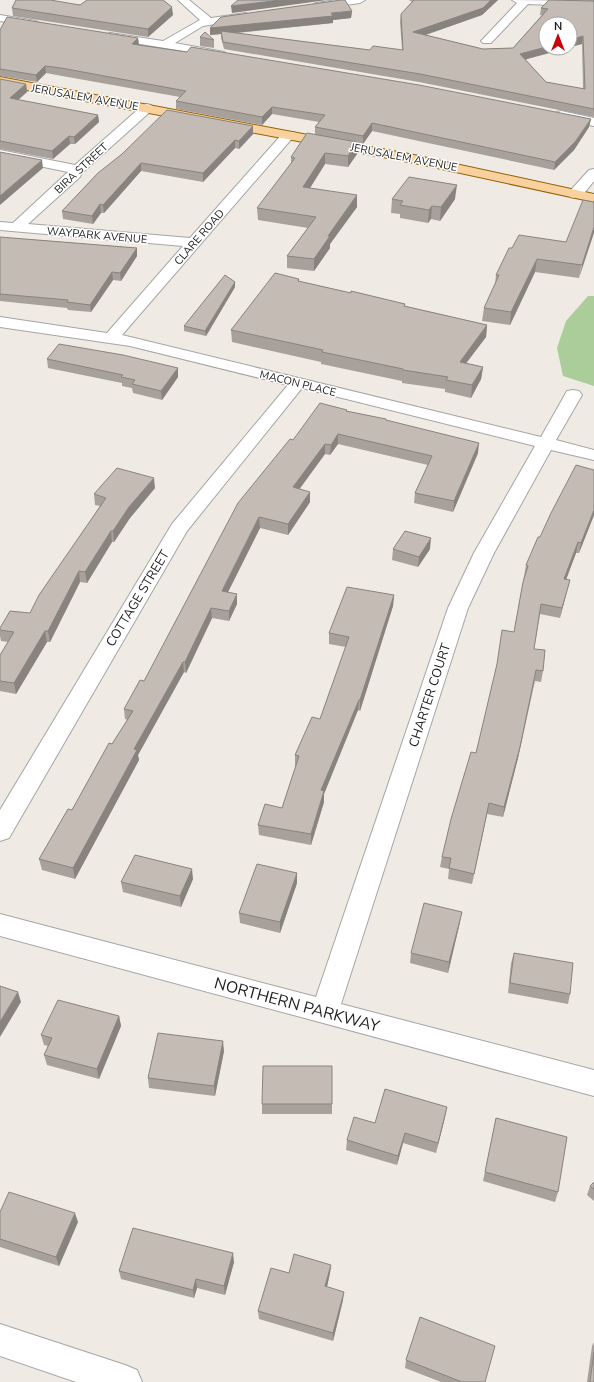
<svg xmlns="http://www.w3.org/2000/svg" width="594" height="1382" font-family="'Nunito Sans',sans-serif">
<style>
.forest{fill:#aacd9a}
.lines{fill:none;stroke-linecap:round;stroke-linejoin:round}
.minor-casing{stroke:#a5a5a5;stroke-width:2}
.major-casing{stroke:#956204;stroke-width:2}
.minor{fill:#fff;fill-rule:evenodd}
.major{fill:#f9d19f;fill-rule:evenodd}
.wall{fill:#a8a19b;fill-rule:evenodd}
.shaded-wall{fill:#88837e}
.building{fill:#c3bbb4;stroke:#88837e;fill-rule:evenodd}
.labels{text-anchor:middle;stroke-width:3;stroke-linejoin:round;paint-order:stroke}
.far-street-label{font-size:11px;fill:#1e1e1e;stroke:#fff}
.street-label{font-size:13px;fill:#1e1e1e;stroke:#fff}
.near-street-label{font-size:16px;fill:#1e1e1e;stroke:#fff}
</style>
<rect width="100%" height="100%" fill="#efebe4"/>
<!-- forest -->
<polygon class="forest" points="588,296 594,296 594,386 563,376 557,348 566,321"/>
<g class="lines">
<defs>
<g id="minor">
<polygon points="178,0 189,0 211,18 246,13 251,16 246,19 203,26 175,43 224,52 226,54 224,56 220,57 110,39 104,36 110,33 163,41 200,20"/>
<polygon points="337,0 365,0 360,3 316,9 311,6 316,3"/>
<polygon points="512,0 594,1 594,7 528,4 491,43 483,43 481,41 483,39 517,3"/>
<polygon points="0,15 36,21 41,24 36,27 0,21"/>
<polygon points="147,104 151,105 153,108 151,111 82,173 80,177 28,224 190,238 284,132 294,132 295,135 122,335 541,437 567,391 573,390 579,391 582,395 556,440 594,450 594,460 551,450 494,553 468,608 341,1004 594,1070 594,1096 0,936 0,914 316,997 448,608 474,553 535,446 302,388 187,531 9,838 0,841 0,810 172,524 288,385 130,346 0,327 0,317 107,333 183,246 0,230 0,222 13,223 68,172 0,158 0,150 75,165 143,105"/>
<polygon points="561,111 594,118 594,126 557,118 555,115 557,112"/>
<path d="M594,169V181C587,189 582,200 570,197L568,194L570,191L589,170Z"/>
<polygon points="0,1324 125,1365 137,1370 142,1382 76,1382 0,1356"/>
</g>
<polygon id="major" points="0,77 414,155 594,194 594,202 414,163 0,85"/>
</defs>
<!-- minor casing -->
<use href="#minor" class="minor-casing"/>
<!-- major casing -->
<use href="#major" class="major-casing"/>
<!-- minor -->
<use href="#minor" class="minor"/>
<!-- major -->
<use href="#major" class="major"/>
</g>
<!-- wall -->
<g class="wall">
<path d="M409,0H498L482,15L426,35L483,49L513,48L542,15H540L541,8L594,1V117L419,82L224,49L221,38V34L210,35V28L352,11L351,18L333,20V23L237,33L370,50H402L400,22L401,14L412,2ZM570,24V47L582,44L583,89L546,82L526,60Z"/>
<polygon points="165,1 173,15 148,37 13,16 12,8"/>
<polygon points="0,30 138,38 139,45 591,119 589,127 574,150 554,170 372,131 363,144 357,143 357,154 348,167 325,164 310,188 357,207 330,244 330,248 314,271 287,268 287,256 308,228 258,220 257,208 291,164 291,157 315,135 315,127 319,122 272,114 262,125 176,109 176,101 180,97 62,76 46,73 37,82 0,76"/>
<polygon points="200,37 214,40 214,48 200,46"/>
<polygon points="0,79 26,84 27,92 18,100 98,115 99,122 75,144 70,144 53,159 0,149"/>
<polygon points="253,126 253,134 239,149 235,148 203,182 141,171 104,213 101,213 93,224 63,219 62,211 98,173"/>
<polygon points="392,199 455,199 440,221 431,219 428,223 400,218 400,214 391,213"/>
<polygon points="594,202 579,278 535,272 510,325 482,321 484,308 495,284 496,275 512,248 566,242"/>
<polygon points="0,237 137,248 137,256 121,281 113,280 91,312 68,310 67,308 0,301"/>
<polygon points="299,279 299,281 351,293 405,304 405,306 487,325 486,337 466,363 483,367 481,379 471,398 445,392 445,389 402,383 402,381 321,364 321,362 232,342 231,330"/>
<polygon points="235,282 235,287 206,336 184,331 184,326"/>
<polygon points="47,359 178,368 178,377 162,400 133,393 132,388 122,386 122,383 48,368"/>
<polygon points="347,410 347,411 386,420 478,453 453,512 414,503 415,493 428,465 338,444 330,455 325,454 299,489 310,502 288,535 260,528 228,592 237,604 229,621 212,618 186,673 184,672 138,755 139,760 75,879 42,870 39,859 72,810 128,720 125,719 124,709 144,681 293,440"/>
<polygon points="155,488 130,518 114,542 112,542 87,583 80,582 50,642 47,642 16,694 0,691 0,655 8,642 1,641 0,636 0,628 30,613 100,506 95,505 94,494"/>
<polygon points="594,515 579,553 576,553 566,580 570,580 567,591 560,618 540,614 534,649 543,671 541,682 535,681 518,758 503,817 487,814 472,884 448,879 449,869 440,867 442,857 476,753 514,632 526,565 540,537"/>
<polygon points="393,549 430,549 418,567 392,560"/>
<polygon points="394,595 393,606 360,711 358,710 324,794 324,802 311,845 259,835 258,825 282,808 296,766 295,766 295,755 320,719 346,647 329,644 329,633"/>
<polygon points="193,879 181,907 123,892 121,882"/>
<polygon points="297,883 280,933 240,923 239,913"/>
<polygon points="460,922 448,973 410,963 411,953"/>
<polygon points="514,953 570,994 568,1004 508,993 511,963"/>
<polygon points="119,1016 121,1026 99,1079 47,1065 44,1055 48,1046 44,1045 41,1035"/>
<polygon points="224,1051 215,1096 149,1088 148,1078"/>
<rect x="262" y="1104" width="70" height="10"/>
<polygon points="445,1117 436,1153 403,1143 397,1165 346,1150 347,1140 375,1123"/>
<polygon points="496,1118 558,1192 555,1202 483,1181"/>
<polygon points="594,1182 594,1201 587,1195 590,1186"/>
<polygon points="0,1212 78,1222 59,1266 0,1247"/>
<polygon points="234,1262 225,1295 197,1288 194,1298 121,1279 119,1271"/>
<polygon points="331,1265 330,1273 327,1287 343,1300 333,1341 259,1319 258,1311 289,1273"/>
<polygon points="594,1342 594,1382 587,1382 592,1346"/>
<polygon points="406,1360 485,1382 441,1382 405,1368"/>
</g>
<!-- shaded-wall -->
<g class="shaded-wall">
<polygon points="281,0 327,0 232,13 231,6"/>
<polygon points="491,0 498,0 482,15 413,39 413,32"/>
<polygon points="172,7 173,15 148,37 148,29"/>
<polygon points="352,11 351,18 333,20 333,23 222,34 221,31 221,34 210,35 210,28"/>
<polygon points="583,36 582,44 570,47 570,40"/>
<polygon points="138,38 139,46 132,44"/>
<polygon points="546,47 546,48 568,48 520,61 520,54"/>
<polygon points="45,66 46,73 37,82 36,75"/>
<polygon points="26,84 27,92 11,106 10,98"/>
<polygon points="272,107 272,114 262,125 262,117"/>
<polygon points="98,115 99,122 75,144 74,137"/>
<polygon points="591,119 589,127 574,150 554,170 555,162"/>
<polygon points="372,123 372,131 363,144 363,136"/>
<polygon points="253,126 253,134 239,149 239,141"/>
<polygon points="69,136 70,144 53,159 52,151"/>
<polygon points="235,140 235,148 203,182 203,173"/>
<polygon points="357,142 357,154 348,167 348,156"/>
<polygon points="325,153 325,164 303,199 303,187"/>
<polygon points="42,160 43,168 0,205 0,196"/>
<polygon points="141,163 141,171 104,213 103,205"/>
<polygon points="457,185 455,199 440,221 441,207"/>
<polygon points="357,195 357,207 330,244 330,248 314,271 314,259 328,236"/>
<polygon points="100,204 101,213 93,224 92,216"/>
<polygon points="432,206 431,219 428,223 429,210"/>
<polygon points="594,227 594,233 579,278 582,265"/>
<polygon points="137,248 137,256 121,281 120,273"/>
<polygon points="537,259 535,272 510,325 511,312"/>
<polygon points="112,272 113,280 91,312 90,305"/>
<polygon points="235,282 235,287 206,336 205,331"/>
<polygon points="487,325 486,337 458,374 460,362"/>
<polygon points="483,367 481,379 471,398 472,385"/>
<polygon points="178,368 178,377 162,400 161,391"/>
<polygon points="338,434 338,444 330,455 331,445"/>
<polygon points="479,443 478,453 453,512 454,501"/>
<polygon points="325,444 325,454 293,498 293,487"/>
<polygon points="154,478 155,488 130,518 114,542 113,531 129,507"/>
<polygon points="310,492 310,502 288,535 288,524"/>
<polygon points="594,510 594,515 579,553 581,543"/>
<polygon points="259,517 260,528 223,602 222,591"/>
<polygon points="111,531 112,542 87,583 85,572"/>
<polygon points="431,538 430,549 418,567 419,557"/>
<polygon points="578,542 576,553 562,590 564,579"/>
<polygon points="79,571 80,582 50,642 48,631"/>
<polygon points="570,580 567,591 560,618 562,608"/>
<polygon points="237,594 237,604 229,621 229,611"/>
<polygon points="394,595 393,606 360,711 360,700"/>
<polygon points="211,608 212,618 186,673 185,662"/>
<polygon points="45,631 47,642 16,694 14,683"/>
<polygon points="183,662 184,672 138,755 139,760 75,879 73,868 134,749"/>
<polygon points="536,670 518,758 503,817 504,807"/>
<polygon points="359,700 358,710 324,794 324,802 311,845 311,834 321,790"/>
<polygon points="489,803 487,814 472,884 474,874"/>
<polygon points="192,869 193,879 181,907 180,896"/>
<polygon points="297,873 297,883 280,933 280,922"/>
<polygon points="462,912 460,922 448,973 449,962"/>
<polygon points="18,992 21,1002 0,1037 0,1022"/>
<polygon points="119,1016 121,1026 99,1079 97,1069"/>
<polygon points="223,1041 224,1051 215,1096 214,1086"/>
<polygon points="447,1107 445,1117 436,1153 438,1143"/>
<polygon points="405,1133 403,1143 397,1165 398,1156"/>
<polygon points="75,1213 78,1222 59,1266 56,1257"/>
<polygon points="233,1253 234,1262 225,1295 224,1286"/>
<polygon points="331,1265 330,1273 325,1295 325,1286"/>
<polygon points="196,1279 197,1288 194,1298 193,1290"/>
<polygon points="344,1292 343,1300 333,1341 333,1333"/>
</g>
<!-- building -->
<g class="building">
<polygon points="16,0 50,0 80,5 87,0 163,0 172,7 148,29 12,8"/>
<polygon points="238,0 281,0 231,6"/>
<polygon points="341,0 345,0 352,11 331,13 333,16 210,28 221,17"/>
<path d="M414,0H491L483,8L413,32L483,49L513,48L548,9L541,8L549,0L594,1V109L420,74L223,42L221,31L370,50L373,46L403,50L401,14ZM546,24H570V40L583,36L585,89L546,82L520,54L546,47Z"/>
<polygon points="7,17 138,38 132,44 187,52 191,47 419,85 591,119 575,142 555,162 372,123 363,136 315,127 325,115 272,107 262,117 176,101 186,91 61,68 45,66 36,75 0,69 0,30"/>
<polygon points="205,32 214,40 200,37"/>
<polygon points="0,79 26,84 10,98 98,115 74,137 69,136 52,151 0,141"/>
<polygon points="167,110 253,126 239,141 235,140 203,173 141,163 103,205 100,204 92,216 62,211 98,173 122,154"/>
<polygon points="307,133 357,142 348,156 325,153 303,187 357,195 328,236 330,236 314,259 287,256 316,217 257,208 295,158 291,157"/>
<polygon points="0,152 42,160 0,196"/>
<polygon points="409,177 457,185 441,207 432,206 429,210 400,205 403,201 392,199"/>
<polygon points="583,200 594,202 594,227 582,265 537,259 511,312 484,308 499,275 496,275 509,248 512,248 519,235 566,242"/>
<polygon points="0,237 137,248 120,273 112,272 90,305 67,302 68,300 0,294"/>
<polygon points="275,273 299,279 298,281 351,293 351,291 405,304 404,306 487,325 460,362 483,367 472,385 446,380 448,377 403,370 403,369 322,352 323,350 231,330"/>
<polygon points="225,275 235,282 205,331 184,326"/>
<polygon points="59,344 123,355 178,368 161,391 132,384 135,380 121,377 123,375 47,359"/>
<polygon points="320,403 347,410 346,411 386,419 386,420 479,443 454,501 415,493 432,456 338,434 331,445 325,444 293,487 310,492 288,524 259,517 222,591 237,594 229,611 211,608 185,662 183,662 134,749 137,750 73,868 39,859 68,809 72,810 109,743 112,744 133,711 124,709 140,680 144,681 238,503 290,439 293,440"/>
<polygon points="576,465 594,470 594,510 581,543 578,542 564,579 570,580 562,608 541,604 534,649 545,650 543,671 536,670 520,747 504,807 489,803 474,874 449,868 451,858 442,857 451,819 471,752 476,753 497,664 502,630 514,632 523,582 528,566 526,565 538,537 540,537 551,513"/>
<polygon points="117,468 154,478 129,507 113,531 111,531 85,572 79,571 48,631 45,631 14,683 0,681 0,655 14,632 0,630 0,628 10,611 30,613 39,595 106,498 94,494"/>
<polygon points="405,531 431,538 419,557 393,549"/>
<polygon points="347,587 394,595 360,700 359,700 321,790 324,791 311,834 258,825 265,804 282,808 299,756 295,755 312,717 320,719 349,637 329,633"/>
<polygon points="135,855 192,869 180,896 121,882"/>
<polygon points="257,864 297,873 280,922 239,913"/>
<polygon points="424,903 462,912 449,962 411,953"/>
<polygon points="514,953 573,963 570,994 510,983"/>
<polygon points="0,986 18,992 0,1022"/>
<polygon points="58,1000 119,1016 97,1069 44,1055 52,1038 41,1035"/>
<polygon points="158,1033 223,1041 214,1086 148,1078"/>
<polygon points="263,1066 332,1066 332,1104 262,1104"/>
<polygon points="385,1089 447,1107 438,1143 405,1133 398,1156 347,1140 354,1117 375,1123"/>
<polygon points="496,1118 567,1137 558,1192 485,1172"/>
<polygon points="594,1182 594,1189 590,1186"/>
<polygon points="9,1192 75,1213 56,1257 0,1239 0,1212"/>
<polygon points="133,1228 233,1253 224,1286 196,1279 193,1290 119,1271"/>
<polygon points="294,1254 331,1265 325,1286 344,1292 333,1333 258,1311 271,1268 289,1273"/>
<polygon points="420,1317 495,1346 485,1382 462,1382 406,1360"/>
<polygon points="594,1352 594,1382 590,1382"/>
</g>
<g class="labels">
<!-- far-street labels -->
<g class="far-street-label">
<text transform="translate(85 97) rotate(10)" y="4">JERUSALEM AVENUE</text>
<text transform="translate(404 157) rotate(11)" y="4">JERUSALEM AVENUE</text>
<text transform="translate(81 168) rotate(-43)" y="4">BIRA STREET</text>
<text transform="translate(97 235) rotate(5)" y="4">WAYPARK AVENUE</text>
<text transform="translate(199 237) rotate(-49)" y="4">CLARE ROAD</text>
<text transform="translate(298 383) rotate(14)" y="4">MACON PLACE</text>
</g>
<!-- street labels -->
<g class="street-label">
<text transform="translate(137 598) rotate(-59)" y="5">COTTAGE STREET</text>
<text transform="translate(429 695) rotate(-72)" y="5">CHARTER COURT</text>
</g>
<!-- near-street labels -->
<g class="near-street-label">
<text transform="translate(297 1004) rotate(15)" y="6">NORTHERN PARKWAY</text>
</g>
</g>
<!-- north arrow -->
<g transform="translate(558 36)"><circle r="19" fill="#ffffff" stroke="#a5a5a5"/>
<path d="M0-3L7 15L0 10L-7 15Z" fill="#c70509"/>
<text y="-6" font-size="11" font-weight="bold" text-anchor="middle" fill="#1e1e1e">N</text>
</g>
</svg>
